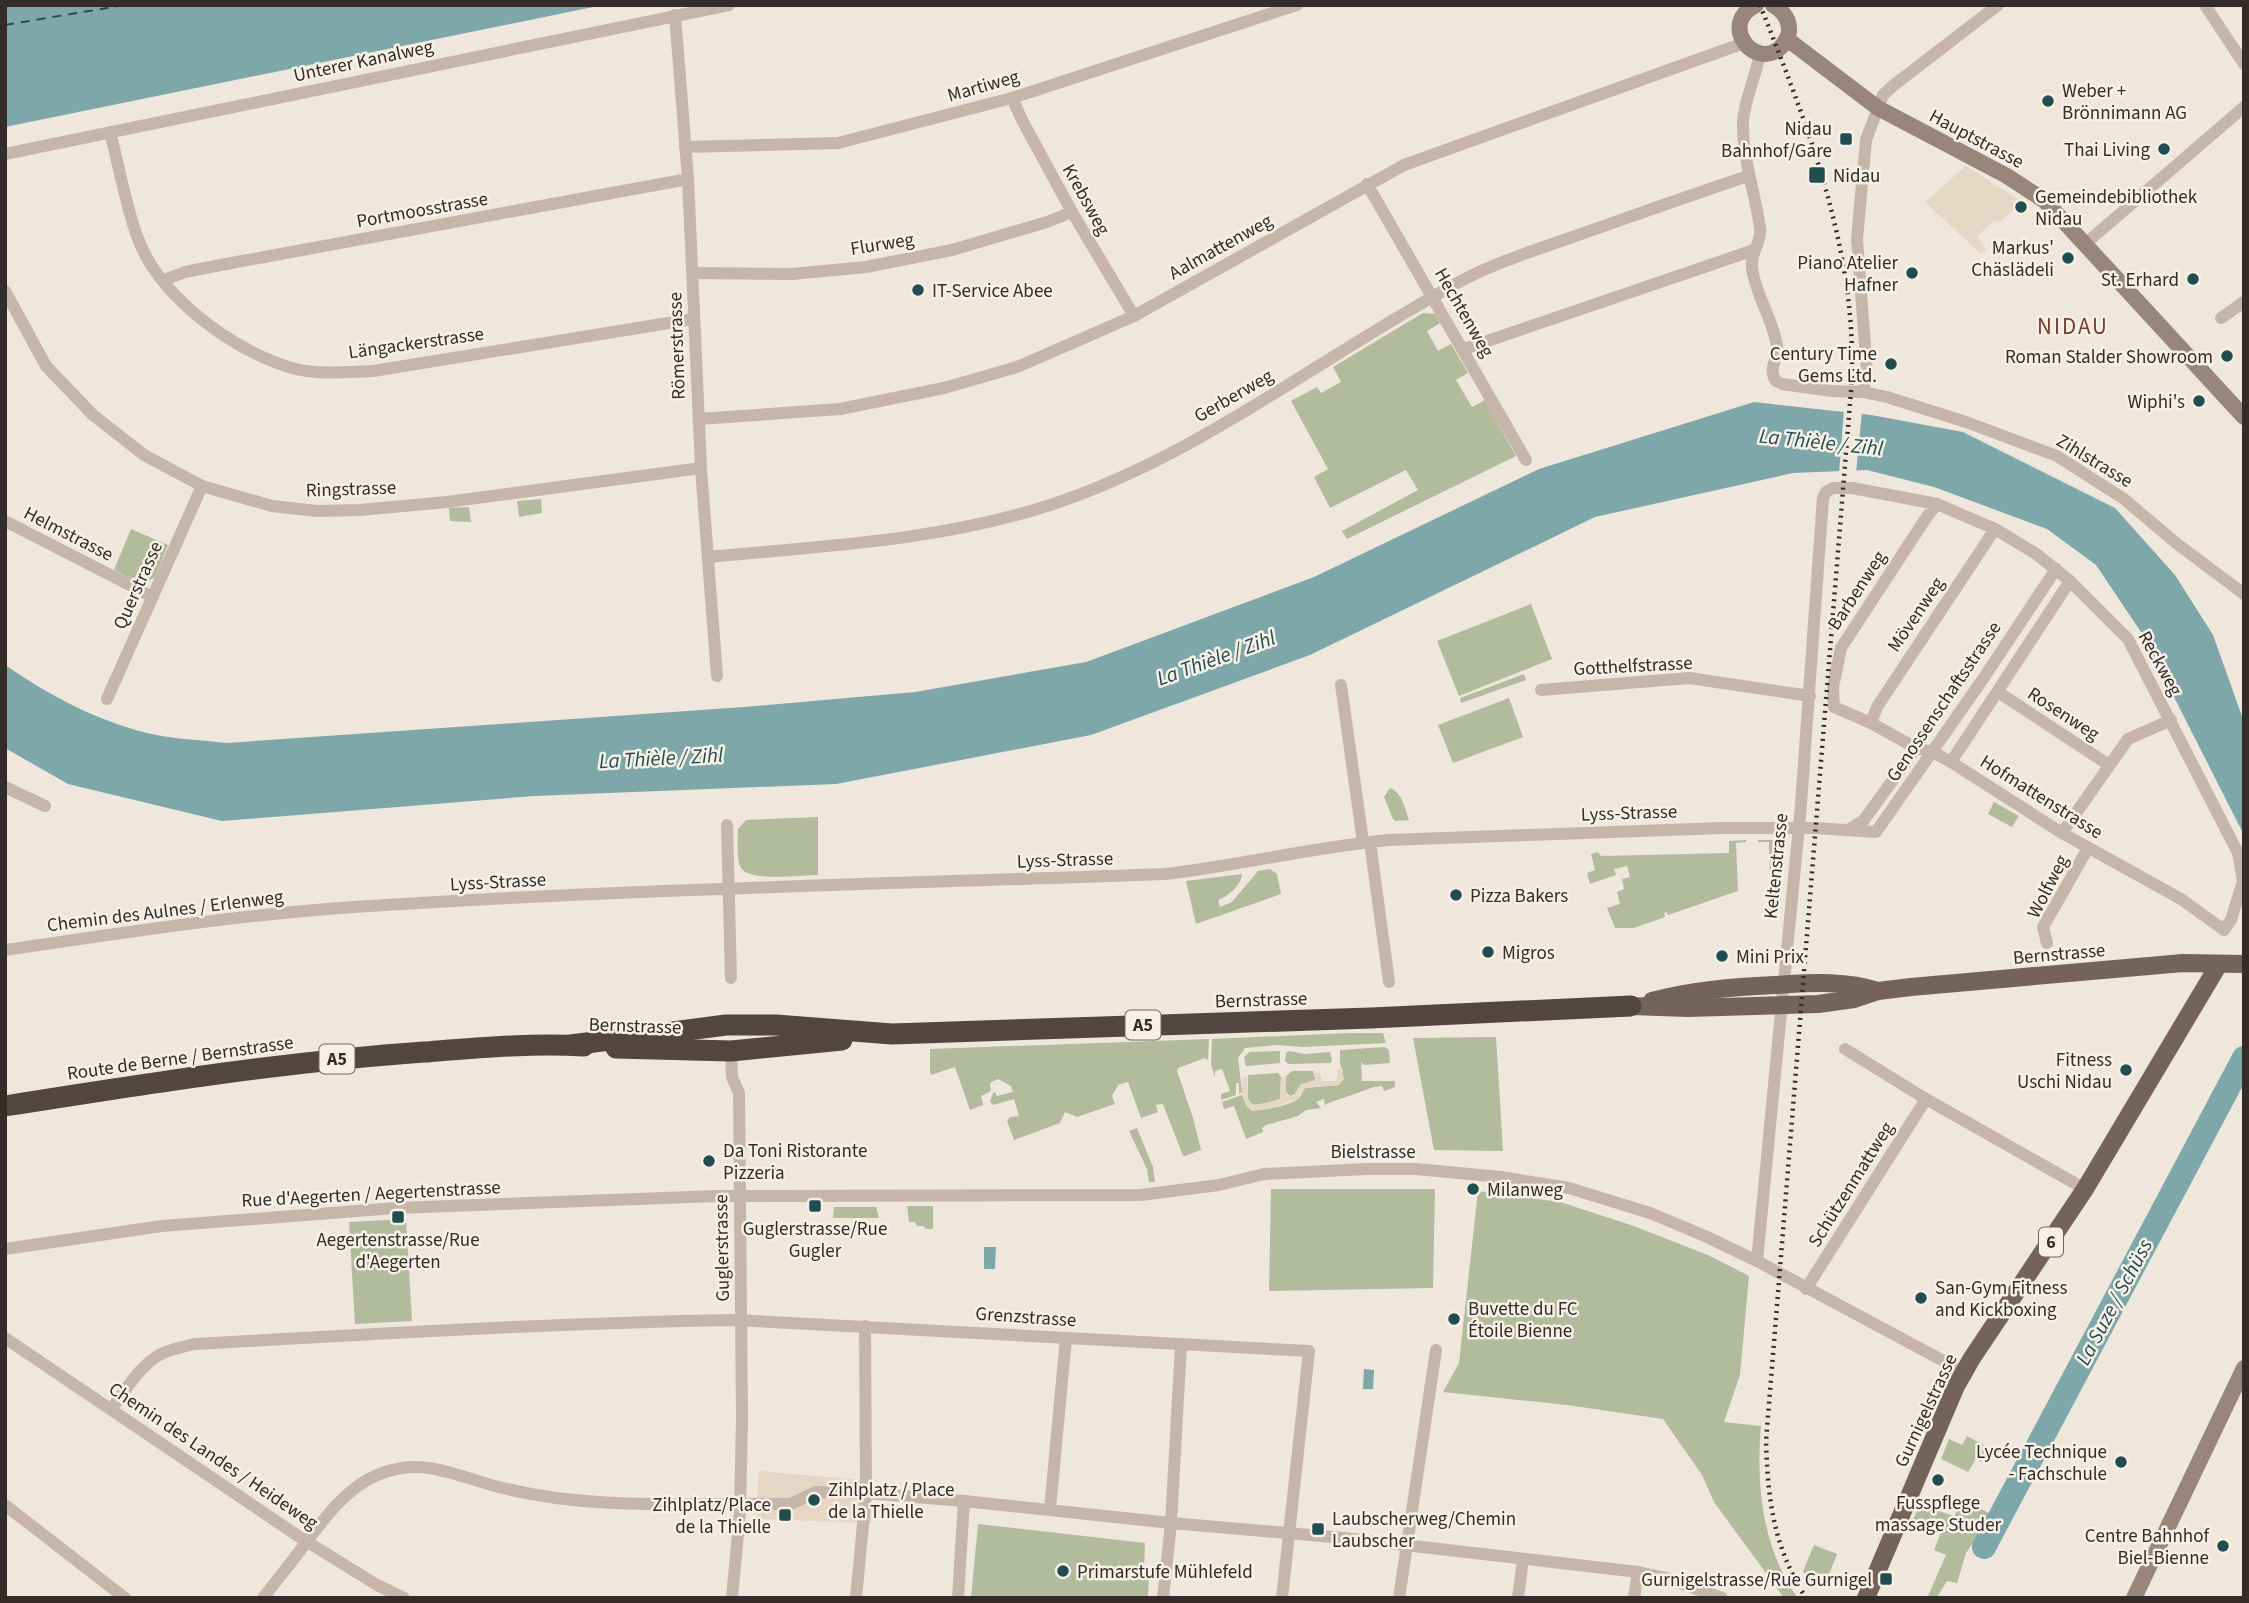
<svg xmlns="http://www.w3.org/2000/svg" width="2249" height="1603" font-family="'Source Sans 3',sans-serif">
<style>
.green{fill:#b2bc9d}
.plaza{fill:#e5d7c4}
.water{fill:#7ea7a9}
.pier{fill:#efe6dc}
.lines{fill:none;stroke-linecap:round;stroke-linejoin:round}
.river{stroke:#7ea7a9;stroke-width:24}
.ferry{stroke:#224d50;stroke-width:2;stroke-dasharray:9 7;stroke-linecap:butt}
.street{stroke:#c6b6a9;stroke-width:12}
.secondary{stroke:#99867a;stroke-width:16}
.primary{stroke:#74635b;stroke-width:18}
.highway{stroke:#534640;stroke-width:21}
.rail{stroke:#332c28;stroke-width:4.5;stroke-dasharray:2 5;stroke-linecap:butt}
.poi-dot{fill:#224d50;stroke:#f7f0e7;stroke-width:2.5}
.labels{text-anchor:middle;stroke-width:5;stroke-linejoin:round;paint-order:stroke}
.shield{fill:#f7f0e7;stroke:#6e6761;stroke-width:2}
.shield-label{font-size:18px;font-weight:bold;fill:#332c28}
.street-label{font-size:19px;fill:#332c28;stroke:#f7f0e7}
.poi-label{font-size:19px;fill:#332c28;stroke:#f7f0e7;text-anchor:start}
.water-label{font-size:21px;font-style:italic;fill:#224d50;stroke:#f7f0e7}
.quarter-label{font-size:23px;letter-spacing:2px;fill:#7a3d2a;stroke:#f7f0e7}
</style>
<rect width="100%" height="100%" fill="#efe6dc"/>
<!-- green -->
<g class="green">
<polygon points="1423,313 1435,314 1440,323 1427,331 1438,351 1451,344 1468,373 1456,380 1472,407 1485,400 1516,456 1347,539 1342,531 1418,490 1406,470 1330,508 1314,477 1328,469 1291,401 1317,387 1321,393 1341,382 1333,367"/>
<polygon points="541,499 542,513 519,517 517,501"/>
<polygon points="469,507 471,522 450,521 449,508"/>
<polygon points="131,529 168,545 155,577 143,585 114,570"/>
<polygon points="1531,604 1552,659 1459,696 1437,641"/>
<polygon points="1524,674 1526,680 1461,703 1460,698"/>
<polygon points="1509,698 1523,737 1453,763 1438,725"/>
<path d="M1390,788C1402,792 1405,809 1409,820L1395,821L1393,819L1384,797Z"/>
<polygon points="1994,802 2019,816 2012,827 1988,814"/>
<path d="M818,817V875C803,875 748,882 741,868C736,859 738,840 738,829L746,820Z"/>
<polygon points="1746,840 1746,842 1736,843 1738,891 1668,915 1666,912 1664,913 1665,917 1634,928 1615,928 1607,908 1620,904 1617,892 1624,889 1622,879 1630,877 1627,866 1614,869 1616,875 1590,884 1587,873 1595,870 1591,854 1598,852 1601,856 1729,853 1729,841"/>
<polygon points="1758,840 1778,840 1785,846 1780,909 1771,910 1769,842 1758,842"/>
<path d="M1270,869L1277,874L1281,894L1196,924L1186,881L1242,874C1241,886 1228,896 1218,900L1220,907L1232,902L1258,871Z"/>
<polygon points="1349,1033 1383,1033 1386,1043 1304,1047 1276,1045 1245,1048 1238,1058 1242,1092 1239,1094 1239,1083 1236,1083 1236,1095 1221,1100 1221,1094 1230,1091 1222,1069 1215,1071 1215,1077 1211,1064 1212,1039"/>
<polygon points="1496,1037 1503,1151 1434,1150 1413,1038"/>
<polygon points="1209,1039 1208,1060 1205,1058 1178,1068 1177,1071 1193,1118 1201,1150 1185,1156 1183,1156 1163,1104 1156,1105 1158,1112 1141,1118 1128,1082 1118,1085 1112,1096 1115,1104 1077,1117 1065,1112 1060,1123 1014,1140 1007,1121 1010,1117 1019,1116 1014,1099 993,1105 990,1102 993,1093 995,1092 997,1096 1013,1092 1011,1086 998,1079 991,1082 990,1085 991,1091 981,1096 983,1105 970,1110 955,1067 931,1075 930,1072 930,1049"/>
<path d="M1385,1047L1389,1050L1390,1063L1364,1065L1361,1062L1362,1081H1395V1087L1384,1091L1382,1086L1374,1087L1326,1104L1325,1107L1324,1099L1316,1102L1321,1108L1306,1110L1298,1116L1266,1125L1262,1128L1263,1132L1246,1139L1234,1106L1224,1109L1222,1102L1242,1095L1246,1105L1252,1111C1263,1110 1291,1106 1299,1098C1302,1095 1303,1091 1305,1088L1339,1085L1343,1071L1340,1064V1050Z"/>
<polygon points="1289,1051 1305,1054 1330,1052 1332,1061 1330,1063 1288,1064 1285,1061 1286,1053"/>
<polygon points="1250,1052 1280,1051 1280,1063 1246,1066 1244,1057"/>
<polygon points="1292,1071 1313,1071 1315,1078 1314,1081 1301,1084 1295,1094 1290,1096 1286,1092 1286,1076"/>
<polygon points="1278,1073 1281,1077 1280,1099 1276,1102 1252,1105 1248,1099 1248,1075"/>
<polygon points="1137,1128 1153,1167 1155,1182 1149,1182 1147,1169 1129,1131"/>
<polygon points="1271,1189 1435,1189 1433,1288 1269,1291"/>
<path d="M1478,1191L1560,1202L1631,1225L1708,1255L1749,1276L1740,1375L1724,1422L1761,1426C1756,1484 1762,1549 1798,1598H1784L1714,1502L1702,1475L1663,1419L1567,1405L1443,1392L1459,1363Z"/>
<polygon points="907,1206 933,1206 933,1229 926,1229 923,1226 917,1226 915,1222 909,1222"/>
<polygon points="834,1207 876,1207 879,1218 833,1218"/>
<polygon points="406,1219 412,1321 355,1324 349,1222"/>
<polygon points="1967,1436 1989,1448 1981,1462 1976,1459 1968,1472 1941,1459 1949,1439 1962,1445"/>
<polygon points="1963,1500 1993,1515 1966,1553 1957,1583 1947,1581 1937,1597 1928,1596 1946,1555 1934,1550 1942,1530 1918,1519 1913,1528 1910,1526 1920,1505 1954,1516"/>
<polygon points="978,1524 1145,1543 1144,1568 1149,1571 1148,1598 971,1598"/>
<polygon points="1814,1545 1837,1554 1826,1582 1815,1575 1811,1586 1803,1571"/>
</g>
<!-- plaza -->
<g class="plaza">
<polygon points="1966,166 2022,202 1998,223 1995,220 1977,236 1986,249 1981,254 1925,202"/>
<polygon points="1341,1068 1344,1079 1339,1085 1305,1088 1297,1099 1269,1109 1252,1111 1246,1105 1242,1095 1242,1077 1247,1077 1248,1099 1254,1106 1280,1099 1281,1077 1286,1076 1286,1092 1288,1096 1293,1096 1301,1084 1315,1080 1315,1073 1320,1073 1322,1081 1336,1081 1338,1074 1336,1070"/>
<polygon points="759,1471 872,1481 871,1523 756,1519"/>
</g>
<!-- water -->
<g class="water">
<polygon points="5,5 603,5 5,127"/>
<path d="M1754,402L1871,415L1963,432L2115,508L2175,575L2213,635L2244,722V835L2141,632L2096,565L2047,529L1934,487L1867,470L1793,473L1595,517L1310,655L1091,735L836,784L534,796L222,821L68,784L5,748V665C49,695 95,720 147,733C172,739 201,740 227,743L744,707L915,692L1086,662L1314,577L1539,469Z"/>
<polygon points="984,1247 996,1247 995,1269 984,1269"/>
<polygon points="1364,1369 1374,1370 1373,1389 1363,1389"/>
</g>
<!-- pier -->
<polygon class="pier" points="1844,409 1862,411 1856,474 1839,474"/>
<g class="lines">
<!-- river -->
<polyline class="river" points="1984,1547 2244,1058"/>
<!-- ferry -->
<polyline class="ferry" points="5,25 125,5"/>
<!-- street -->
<g class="street">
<polyline points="2205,5 2244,64"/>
<polyline points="675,15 688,179 701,468 717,676"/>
<path d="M1760,53C1756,76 1745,98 1743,121C1742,157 1755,192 1760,228C1762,245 1748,252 1753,274C1758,298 1773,321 1777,346C1779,359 1767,368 1776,381L1782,384L1832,391L1863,392L1887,397L1966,422L2057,456L2124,499L2176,543L2244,594"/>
<polyline points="1012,98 1022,120 1072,212 1134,316"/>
<path d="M110,132C119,166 125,203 137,236C158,296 233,351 292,368C317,375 347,372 373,371L693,319"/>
<polyline points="685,147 838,143 1012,98 1297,5"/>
<polyline points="5,154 729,5"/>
<polyline points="1367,184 1526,460"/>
<polyline points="2085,244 2244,107"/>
<polyline points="693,273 792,274 866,267 952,250 1047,222 1072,212"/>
<polyline points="164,280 185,272 226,264 688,179"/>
<polyline points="5,291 46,366 93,415 144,455 202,486 272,506 317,511 360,510 447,502 701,468"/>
<polyline points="2221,318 2244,302"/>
<polyline points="1464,349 1754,250"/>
<polyline points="1863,392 1867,372 1857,239 1866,140 1878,108 1883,95 1894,85 1998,5"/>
<polyline points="699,419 840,409 944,388 1017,367 1134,316 1404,165 1744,43"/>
<polyline points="5,521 153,597"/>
<path d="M708,557C823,546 937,541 1047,506C1199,457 1324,354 1463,280C1499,261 1539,249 1578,235C1635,215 1691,195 1748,176"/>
<polyline points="1341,685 1363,842"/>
<polyline points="1541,690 1689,678 1810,696"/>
<polyline points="1998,692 2109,765"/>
<polyline points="107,699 202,486"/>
<polyline points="1871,723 1877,707 1995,529"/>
<polyline points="1951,762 2070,581"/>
<polyline points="5,787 45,806"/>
<polyline points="727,825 731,978"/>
<polyline points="1850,829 1864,820 1916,748"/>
<polyline points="2062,833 2128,739 2171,720"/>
<polyline points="1370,842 1389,982"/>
<polyline points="2047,943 2043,927 2088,848"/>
<path d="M5,950C121,933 237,915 354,907C624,889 895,884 1166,874C1241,865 1314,847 1389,840L1722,828H1815L1876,832L1983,679L2056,569"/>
<polyline points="1845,1049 1926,1099 2085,1189"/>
<polyline points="731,1051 732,1077 739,1093 742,1419 740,1512 732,1598"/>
<polyline points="5,1249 162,1226 396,1208 718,1196 1141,1195 1219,1185 1264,1174 1367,1169 1416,1169 1501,1177 1569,1188 1650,1213 1705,1236 1757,1261 1964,1372"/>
<polyline points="1757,1261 1801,805 1823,498 1826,492 1833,488 1852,488 1937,504 1995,529 2035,553 2070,581 2128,639 2238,853 2243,881 2231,920 2224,930 2181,899 2062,833 1951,762 1933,752 1916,748 1871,723 1834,707 1833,687 1841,648 1926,518 1937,504"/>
<polyline points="1806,1289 1926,1099"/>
<polyline points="5,1338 301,1538 377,1585 404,1598"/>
<path d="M112,1408C126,1390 140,1365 161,1354C171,1349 183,1347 194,1344C374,1334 554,1323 735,1320L1309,1351L1282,1598"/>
<polyline points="5,1505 125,1598"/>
<polyline points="1050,1509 1066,1338"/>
<path d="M263,1598C274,1584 285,1570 296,1556C319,1526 342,1490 377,1475C421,1456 453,1475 495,1486C592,1512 692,1502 791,1504L816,1492L866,1493L964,1501L1171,1523L1344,1538L1638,1572L1666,1578L1722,1598"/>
<polyline points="856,1598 866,1493 865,1326"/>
<polyline points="958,1598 964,1501"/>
<polyline points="1163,1598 1171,1523 1181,1345"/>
<polyline points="1399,1598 1436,1350"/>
<polyline points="1518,1598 1523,1559"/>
<polyline points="1634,1598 1638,1572"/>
</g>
<!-- secondary -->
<g class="secondary">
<path d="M1756,5C1717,24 1756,73 1782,46C1785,42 1788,37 1789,32C1790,19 1783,11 1773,5"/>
<polyline points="1787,39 1878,108 2007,176 2045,201 2244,417"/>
<polyline points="2134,1598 2244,1368"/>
</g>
<!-- primary -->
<g class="primary">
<path d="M1652,1001C1693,990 1733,987 1775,985C1810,983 1844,980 1878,991"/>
<polyline points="1631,1006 1688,1008 1818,1004 1854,999 1878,991 1911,987 2183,963 2244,964"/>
<polyline points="1866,1598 1956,1386 1972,1358 2085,1189 2219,964"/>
</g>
<!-- highway -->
<g class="highway">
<polyline points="571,1045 726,1025 776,1025 892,1034 1371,1018 1631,1006"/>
<polyline points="616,1048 731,1051 842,1040"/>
<path d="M5,1106C144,1084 283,1062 424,1052C476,1048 531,1043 584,1046"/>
</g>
<!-- rail -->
<path class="rail" d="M1760,5C1808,126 1860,258 1851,391L1766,1441C1768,1500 1773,1546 1806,1598"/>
</g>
<!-- markers -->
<g class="poi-dot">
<circle cx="2048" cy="101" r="7"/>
<rect x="1839" y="132" width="14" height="14" rx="3.5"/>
<circle cx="2164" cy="149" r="7"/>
<rect x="1808" y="166" width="18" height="18" rx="3.5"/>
<circle cx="2021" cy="207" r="7"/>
<circle cx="2068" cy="258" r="7"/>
<circle cx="1912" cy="273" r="7"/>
<circle cx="2193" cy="279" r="7"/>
<circle cx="918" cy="290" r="7"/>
<circle cx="2227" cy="356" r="7"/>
<circle cx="1891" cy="364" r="7"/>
<circle cx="2199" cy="401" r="7"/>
<circle cx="1456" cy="895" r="7"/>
<circle cx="1488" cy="952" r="7"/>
<circle cx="1722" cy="956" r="7"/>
<circle cx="2126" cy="1070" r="7"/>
<circle cx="709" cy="1161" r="7"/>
<circle cx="1473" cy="1189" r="7"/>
<rect x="808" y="1199" width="14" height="14" rx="3.5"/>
<rect x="391" y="1210" width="14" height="14" rx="3.5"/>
<circle cx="1921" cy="1298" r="7"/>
<circle cx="1454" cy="1319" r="7"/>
<circle cx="2121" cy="1462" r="7"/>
<circle cx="1938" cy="1480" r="7"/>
<circle cx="814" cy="1500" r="7"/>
<rect x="778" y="1508" width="14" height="14" rx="3.5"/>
<rect x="1311" y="1522" width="14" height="14" rx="3.5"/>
<circle cx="2223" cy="1546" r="7"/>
<circle cx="1063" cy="1571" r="7"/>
<rect x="1879" y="1572" width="14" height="14" rx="3.5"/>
</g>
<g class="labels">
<!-- shield labels -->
<g class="shield">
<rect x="1125.5" y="1010.5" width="35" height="29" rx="5"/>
<rect x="319.5" y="1044.5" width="35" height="29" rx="5"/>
<rect x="2039" y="1227.5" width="24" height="29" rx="5"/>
</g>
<g class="shield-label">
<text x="1143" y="1031">A5</text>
<text x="337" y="1065">A5</text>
<text x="2051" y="1248">6</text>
</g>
<!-- street labels -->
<g class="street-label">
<text transform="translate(363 60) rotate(-12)" y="7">Unterer Kanalweg</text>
<text transform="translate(983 85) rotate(-16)" y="7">Martiweg</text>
<text transform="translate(1977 138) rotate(28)" y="7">Hauptstrasse</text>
<text transform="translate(1087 199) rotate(61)" y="7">Krebsweg</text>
<text transform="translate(422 209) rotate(-10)" y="7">Portmoosstrasse</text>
<text transform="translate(882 243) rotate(-9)" y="7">Flurweg</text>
<text transform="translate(1220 246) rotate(-29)" y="7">Aalmattenweg</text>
<text transform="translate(1465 312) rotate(60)" y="7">Hechtenweg</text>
<text transform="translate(416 342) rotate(-8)" y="7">Längackerstrasse</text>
<text transform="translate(676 346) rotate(-92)" y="7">Römerstrasse</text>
<text transform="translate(1233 395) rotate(-30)" y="7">Gerberweg</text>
<text transform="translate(2095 460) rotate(31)" y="7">Zihlstrasse</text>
<text transform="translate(351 488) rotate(-2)" y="7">Ringstrasse</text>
<text transform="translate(69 533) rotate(27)" y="7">Helmstrasse</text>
<text transform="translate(137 585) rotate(-66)" y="7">Querstrasse</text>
<text transform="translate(1856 590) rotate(-57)" y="7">Barbenweg</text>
<text transform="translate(1915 614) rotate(-56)" y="7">Mövenweg</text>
<text transform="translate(2161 663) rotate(61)" y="7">Reckweg</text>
<text transform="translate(1633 665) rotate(-3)" y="7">Gotthelfstrasse</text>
<text transform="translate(1943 701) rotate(-56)" y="7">Genossenschaftsstrasse</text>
<text transform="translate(2064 713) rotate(33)" y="7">Rosenweg</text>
<text transform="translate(2042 796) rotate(32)" y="7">Hofmattenstrasse</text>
<text transform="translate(1629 812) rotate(-2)" y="7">Lyss-Strasse</text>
<text transform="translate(1065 859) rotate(-2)" y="7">Lyss-Strasse</text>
<text transform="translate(1775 866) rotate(-84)" y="7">Keltenstrasse</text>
<text transform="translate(498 881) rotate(-3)" y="7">Lyss-Strasse</text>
<text transform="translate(2047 886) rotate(-63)" y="7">Wolfweg</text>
<text transform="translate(165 910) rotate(-7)" y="7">Chemin des Aulnes / Erlenweg</text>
<text transform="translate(2059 953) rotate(-5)" y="7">Bernstrasse</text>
<text transform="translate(1261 999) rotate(-2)" y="7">Bernstrasse</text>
<text transform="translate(635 1025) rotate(2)" y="7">Bernstrasse</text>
<text transform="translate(180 1057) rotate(-8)" y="7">Route de Berne / Bernstrasse</text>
<text x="1373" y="1158">Bielstrasse</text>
<text transform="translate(1850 1184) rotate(-58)" y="7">Schützenmattweg</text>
<text transform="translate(371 1193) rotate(-3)" y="7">Rue d'Aegerten / Aegertenstrasse</text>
<text transform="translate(721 1248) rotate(-91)" y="7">Guglerstrasse</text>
<text transform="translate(1026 1316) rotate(4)" y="7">Grenzstrasse</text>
<text transform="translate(1925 1410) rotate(-65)" y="7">Gurnigelstrasse</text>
<text transform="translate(214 1455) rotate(34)" y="7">Chemin des Landes / Heideweg</text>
</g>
<!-- poi labels -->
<g class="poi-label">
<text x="2062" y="97">Weber +<tspan x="2062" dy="22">Brönnimann AG</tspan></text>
<text x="1832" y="135" text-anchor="end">Nidau<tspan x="1832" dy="22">Bahnhof/Gare</tspan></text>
<text x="2150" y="156" text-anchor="end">Thai Living</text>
<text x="1833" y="182">Nidau</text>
<text x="2035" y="203">Gemeindebibliothek<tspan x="2035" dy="22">Nidau</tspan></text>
<text x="2054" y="254" text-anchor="end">Markus'<tspan x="2054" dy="22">Chäslädeli</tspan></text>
<text x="1898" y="269" text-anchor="end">Piano Atelier<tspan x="1898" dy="22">Hafner</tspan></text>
<text x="2179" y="286" text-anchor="end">St. Erhard</text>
<text x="932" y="297">IT-Service Abee</text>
<text x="1877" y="360" text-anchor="end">Century Time<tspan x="1877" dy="22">Gems Ltd.</tspan></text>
<text x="2213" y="363" text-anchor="end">Roman Stalder Showroom</text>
<text x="2185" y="408" text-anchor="end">Wiphi's</text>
<text x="1470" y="902">Pizza Bakers</text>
<text x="1502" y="959">Migros</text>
<text x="1736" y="963">Mini Prix</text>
<text x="2112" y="1066" text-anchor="end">Fitness<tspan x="2112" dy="22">Uschi Nidau</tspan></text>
<text x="723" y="1157">Da Toni Ristorante<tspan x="723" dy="22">Pizzeria</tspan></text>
<text x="1487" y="1196">Milanweg</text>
<text x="815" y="1235" text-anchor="middle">Guglerstrasse/Rue<tspan x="815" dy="22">Gugler</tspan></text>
<text x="398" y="1246" text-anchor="middle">Aegertenstrasse/Rue<tspan x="398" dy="22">d'Aegerten</tspan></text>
<text x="1935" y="1294">San-Gym Fitness<tspan x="1935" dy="22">and Kickboxing</tspan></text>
<text x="1468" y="1315">Buvette du FC<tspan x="1468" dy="22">Étoile Bienne</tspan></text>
<text x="2107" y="1458" text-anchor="end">Lycée Technique<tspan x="2107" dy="22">- Fachschule</tspan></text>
<text x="828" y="1496">Zihlplatz / Place<tspan x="828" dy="22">de la Thielle</tspan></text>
<text x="1938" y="1509" text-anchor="middle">Fusspflege<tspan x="1938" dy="22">massage Studer</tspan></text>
<text x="771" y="1511" text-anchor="end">Zihlplatz/Place<tspan x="771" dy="22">de la Thielle</tspan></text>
<text x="1332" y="1525">Laubscherweg/Chemin<tspan x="1332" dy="22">Laubscher</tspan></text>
<text x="2209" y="1542" text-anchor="end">Centre Bahnhof<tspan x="2209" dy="22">Biel-Bienne</tspan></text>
<text x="1077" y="1578">Primarstufe Mühlefeld</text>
<text x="1872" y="1586" text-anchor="end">Gurnigelstrasse/Rue Gurnigel</text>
</g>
<!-- water labels -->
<g class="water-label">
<text transform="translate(1821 442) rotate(6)" y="7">La Thièle / Zihl</text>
<text transform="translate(1216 658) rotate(-20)" y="7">La Thièle / Zihl</text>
<text transform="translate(661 758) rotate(-3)" y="7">La Thièle / Zihl</text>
<text transform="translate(2114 1302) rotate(-62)" y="7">La Suze / Schüss</text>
</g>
<!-- quarter labels -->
<g class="quarter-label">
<text x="2073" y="334">NIDAU</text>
</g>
</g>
<!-- border -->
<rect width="2249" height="1603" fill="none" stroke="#332c28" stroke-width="14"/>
</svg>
